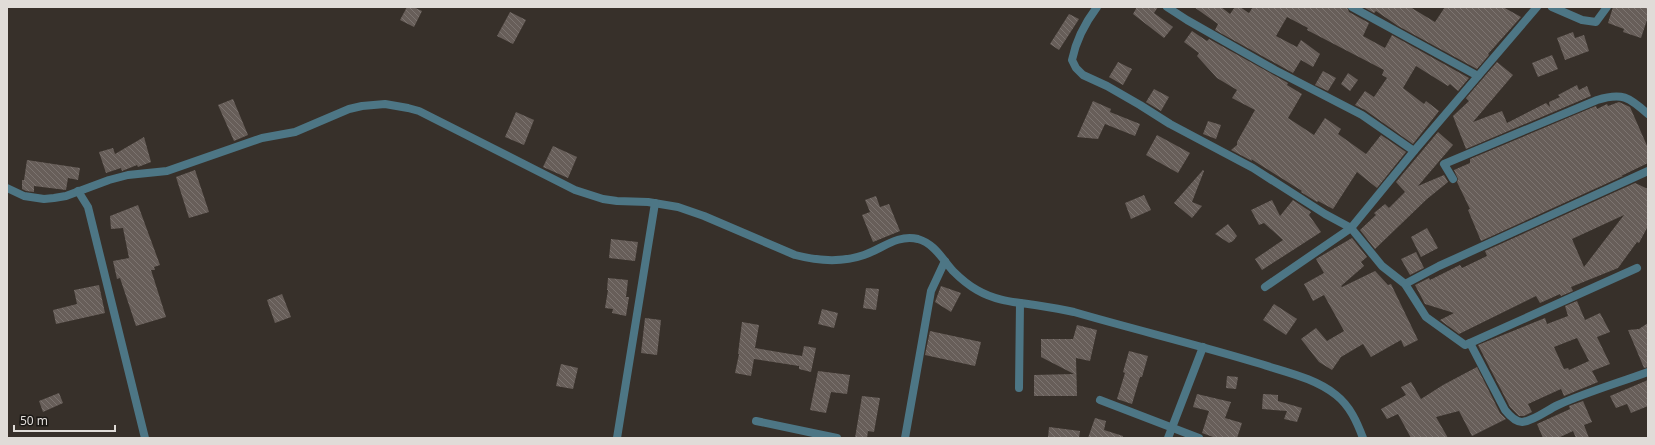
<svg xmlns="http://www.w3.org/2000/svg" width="1655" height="445" font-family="'Noto Sans',sans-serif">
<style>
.building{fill:url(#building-back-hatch);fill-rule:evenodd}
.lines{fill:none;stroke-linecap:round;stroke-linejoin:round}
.street{stroke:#4d7685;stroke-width:8}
</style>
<defs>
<pattern id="building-back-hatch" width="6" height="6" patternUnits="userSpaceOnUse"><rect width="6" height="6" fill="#675e59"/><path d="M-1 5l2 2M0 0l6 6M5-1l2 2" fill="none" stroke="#7c7470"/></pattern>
</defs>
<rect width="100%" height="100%" fill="#37302a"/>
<!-- building -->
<g class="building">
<polygon points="407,7 413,7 422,11 414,27 400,20"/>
<polygon points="1137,7 1158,7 1154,13 1173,27 1164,38 1133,14"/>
<polygon points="1194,7 1221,7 1230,14 1235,7 1240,7 1249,13 1253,7 1347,7 1349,12 1369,23 1363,36 1385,48 1392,35 1469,78 1458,91 1450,84 1448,86 1416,66 1403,88 1424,104 1426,101 1439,111 1413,144 1365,110 1355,105 1365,91 1374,97 1387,78 1382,75 1384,70 1307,30 1308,28 1287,17 1276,36 1297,47 1301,40 1320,54 1313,67 1301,60 1293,73 1215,30 1218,24"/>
<polygon points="1363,7 1410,7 1435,22 1445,7 1503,7 1521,17 1488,54 1489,55 1477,69 1398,26 1376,11 1374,13"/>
<polygon points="1613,7 1648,7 1648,17 1641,38 1623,32 1624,29 1608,23"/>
<polygon points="510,12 526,20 513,44 497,36"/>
<polygon points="1069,14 1079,19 1059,50 1050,44"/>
<polygon points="1192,31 1207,41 1209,39 1288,83 1287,85 1302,94 1288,118 1314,135 1325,118 1341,129 1338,134 1366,154 1381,135 1406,152 1377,188 1357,172 1333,209 1318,201 1317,202 1301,192 1302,191 1251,159 1252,161 1231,150 1237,145 1237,142 1255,110 1232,98 1237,90 1217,78 1197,56 1199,53 1184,42"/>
<polygon points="1573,32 1575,38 1584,35 1589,51 1565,60 1557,38"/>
<polygon points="1552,55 1558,69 1538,77 1532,63"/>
<polygon points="1118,62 1132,69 1123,85 1109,77"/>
<polygon points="1497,62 1513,75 1473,122 1502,111 1507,123 1546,103 1550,107 1549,102 1560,97 1558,95 1577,85 1579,90 1587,86 1591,96 1466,149 1453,116 1469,101 1466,98"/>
<polygon points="1323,71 1336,78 1328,91 1315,85"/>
<polygon points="1348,73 1358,80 1350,91 1341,84"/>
<polygon points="1154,89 1169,97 1161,111 1146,102"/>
<polygon points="233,99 248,135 234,141 218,105"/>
<polygon points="1093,101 1111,109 1110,112 1140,124 1135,136 1105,124 1098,139 1077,137"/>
<polygon points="1619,102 1630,107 1648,148 1648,163 1621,176 1623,176 1481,241 1468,210 1470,209 1457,182 1458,179 1454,170 1470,163 1470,159 1596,106 1597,109 1607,104 1608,106"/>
<polygon points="516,112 534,120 524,145 505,137"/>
<polygon points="1208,121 1221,125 1216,139 1203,134"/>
<polygon points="1438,132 1453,145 1418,186 1444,175 1448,182 1427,199 1375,249 1360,230 1376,215 1374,213 1385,204 1389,208 1405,192 1396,182"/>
<polygon points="1157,135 1190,153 1178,173 1146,155"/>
<polygon points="144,137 151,162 138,167 137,165 122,171 121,168 106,173 99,152 113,148 115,154"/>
<polygon points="553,146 577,157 568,178 543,167"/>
<polygon points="27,160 80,168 78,180 68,178 66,190 34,186 34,192 26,191 22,189 22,180 24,180"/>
<polygon points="195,170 209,212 189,218 176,177"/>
<polygon points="1203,170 1204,171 1192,202 1202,206 1192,218 1174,203"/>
<path d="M1635,183L1648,189V226L1639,243L1637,242L1618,268L1571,287L1573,291L1561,296L1560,294L1540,303L1536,296L1459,334L1440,320L1454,313L1425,304L1415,285L1429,278L1430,280L1460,265L1462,268L1487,256L1485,251ZM1624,215L1584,267L1572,239Z"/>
<polygon points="1144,195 1151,210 1131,219 1125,203"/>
<polygon points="876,196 880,207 889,204 900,231 873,242 862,215 870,212 865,200"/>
<polygon points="1272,200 1280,216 1293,200 1311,212 1309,215 1321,232 1262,270 1255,259 1283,240 1264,223 1259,225 1251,210"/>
<polygon points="138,205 160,265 154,267 155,270 151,270 166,317 136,326 120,278 117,279 113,261 129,258 123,228 111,229 110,216"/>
<polygon points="1228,224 1237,236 1233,241 1229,243 1215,234"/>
<polygon points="1427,228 1438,248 1421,257 1411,237"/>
<polygon points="1352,238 1367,257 1361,262 1364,266 1341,286 1342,287 1375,271 1388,285 1391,284 1418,340 1404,347 1401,340 1371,357 1363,344 1341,357 1332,370 1319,362 1301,339 1316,328 1327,341 1344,331 1324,295 1313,301 1304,284 1324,273 1316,259"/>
<polygon points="611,239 638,242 635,261 609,258"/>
<polygon points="1416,252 1424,268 1410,275 1401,259"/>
<polygon points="608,278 628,280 626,297 629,297 626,316 612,313 613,309 605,308 608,290 607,290"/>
<polygon points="99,285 105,313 56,324 53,310 77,304 74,290"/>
<polygon points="941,286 961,293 951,312 935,302"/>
<polygon points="866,288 879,289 876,310 863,308"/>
<polygon points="282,294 291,317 275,323 267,300"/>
<path d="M1577,301L1585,320L1600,313L1610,332L1597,337L1610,364L1592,371L1598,382L1564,396L1561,389L1528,404L1532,412L1524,416H1519L1510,407L1478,345L1545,318L1547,324L1568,316L1565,306ZM1577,338L1589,361L1569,370L1568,368L1564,369L1554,347Z"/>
<polygon points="1274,304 1297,319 1286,335 1263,320"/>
<polygon points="822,309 838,313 834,328 818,324"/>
<polygon points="645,318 661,320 657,355 641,353"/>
<polygon points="742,322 759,325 755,348 802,356 804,346 816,348 811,372 799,369 799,366 754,359 751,376 735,373 739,354 738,354"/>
<polygon points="1648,323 1648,367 1644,368 1628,330 1639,329"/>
<polygon points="1077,325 1097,330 1090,361 1076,358 1077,396 1034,396 1034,375 1074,374 1041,357 1041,339 1073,339"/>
<polygon points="930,331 981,342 975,366 925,355"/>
<polygon points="1129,351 1148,356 1142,377 1140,377 1132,404 1117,399 1125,373 1123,372"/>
<polygon points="561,364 578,368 573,389 556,386"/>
<polygon points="1477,367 1500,413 1506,419 1472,436 1459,411 1436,417 1448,438 1411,438 1398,414 1387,419 1381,409 1406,395 1401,387 1411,382 1421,399 1443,385"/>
<polygon points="818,371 850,375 847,394 831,392 826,413 810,410"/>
<polygon points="1227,376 1238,377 1236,389 1226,388"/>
<polygon points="1648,380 1648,406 1631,413 1627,404 1616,408 1610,396"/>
<polygon points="59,393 63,403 43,412 39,401"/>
<polygon points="1197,394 1231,402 1225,418 1242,423 1237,438 1216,438 1202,433 1209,411 1193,407"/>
<polygon points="1263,394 1278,395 1278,401 1302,408 1297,422 1284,419 1287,411 1262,409"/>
<polygon points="862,396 880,398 874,432 868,431 867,438 855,438"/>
<polygon points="1583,401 1592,422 1584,425 1589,438 1576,438 1573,431 1558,438 1543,438 1537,424 1570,409 1569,406"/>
<polygon points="1095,418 1106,421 1104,430 1123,436 1123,438 1088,438"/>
<polygon points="1049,427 1080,431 1079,438 1048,438"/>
</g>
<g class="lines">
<!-- street -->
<g class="street">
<path d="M1097,7C1085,23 1076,40 1072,60L1076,68L1083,75L1107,86L1140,105L1170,124L1253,168L1325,214L1351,228L1382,266L1405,284L1426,317L1465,345L1470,343L1505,410C1509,415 1515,422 1522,422C1534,421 1547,410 1558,405C1587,392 1618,383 1648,372"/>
<polyline points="1167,7 1187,20 1275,70 1362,115 1414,151 1351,228 1265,287"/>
<polyline points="1352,7 1478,76 1537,7"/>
<polyline points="1552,7 1582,20 1596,22 1607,7"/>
<polyline points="1414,151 1478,76"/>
<path d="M1453,179L1444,164L1597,100C1622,92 1629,97 1648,114"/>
<path d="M7,188L24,196L44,199L54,198L66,196L109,180L128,175L167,171L262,138L295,132L349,109L362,106L385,104L408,108L419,111L575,190L603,199L617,201L648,202L678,207L704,216L795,255C818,261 841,263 864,255C882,249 897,234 918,239C935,244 942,259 953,271C960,278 968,285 977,290C996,301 1014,302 1035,305C1048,307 1061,309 1074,312C1136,330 1199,345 1261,364C1285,372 1315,378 1336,395C1350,406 1357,422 1363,438"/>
<polyline points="78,191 88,207 145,438"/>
<polyline points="1405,284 1439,266 1648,171"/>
<polyline points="1470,343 1637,268"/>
<polyline points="1019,388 1020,303"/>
<polyline points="1100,400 1199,438"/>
<polyline points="756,421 837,438"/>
<polyline points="617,438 655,203"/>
<polyline points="905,438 931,291 945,261"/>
<polyline points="1168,438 1203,347"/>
</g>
</g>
<!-- border -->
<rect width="1655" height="445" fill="none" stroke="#e0dcd8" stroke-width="16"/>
<!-- scale -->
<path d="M14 425v6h101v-6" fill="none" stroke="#e0dcd8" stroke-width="2"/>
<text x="20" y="425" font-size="12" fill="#e0dcd8" stroke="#1c1916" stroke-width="3" paint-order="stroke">50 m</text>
</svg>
